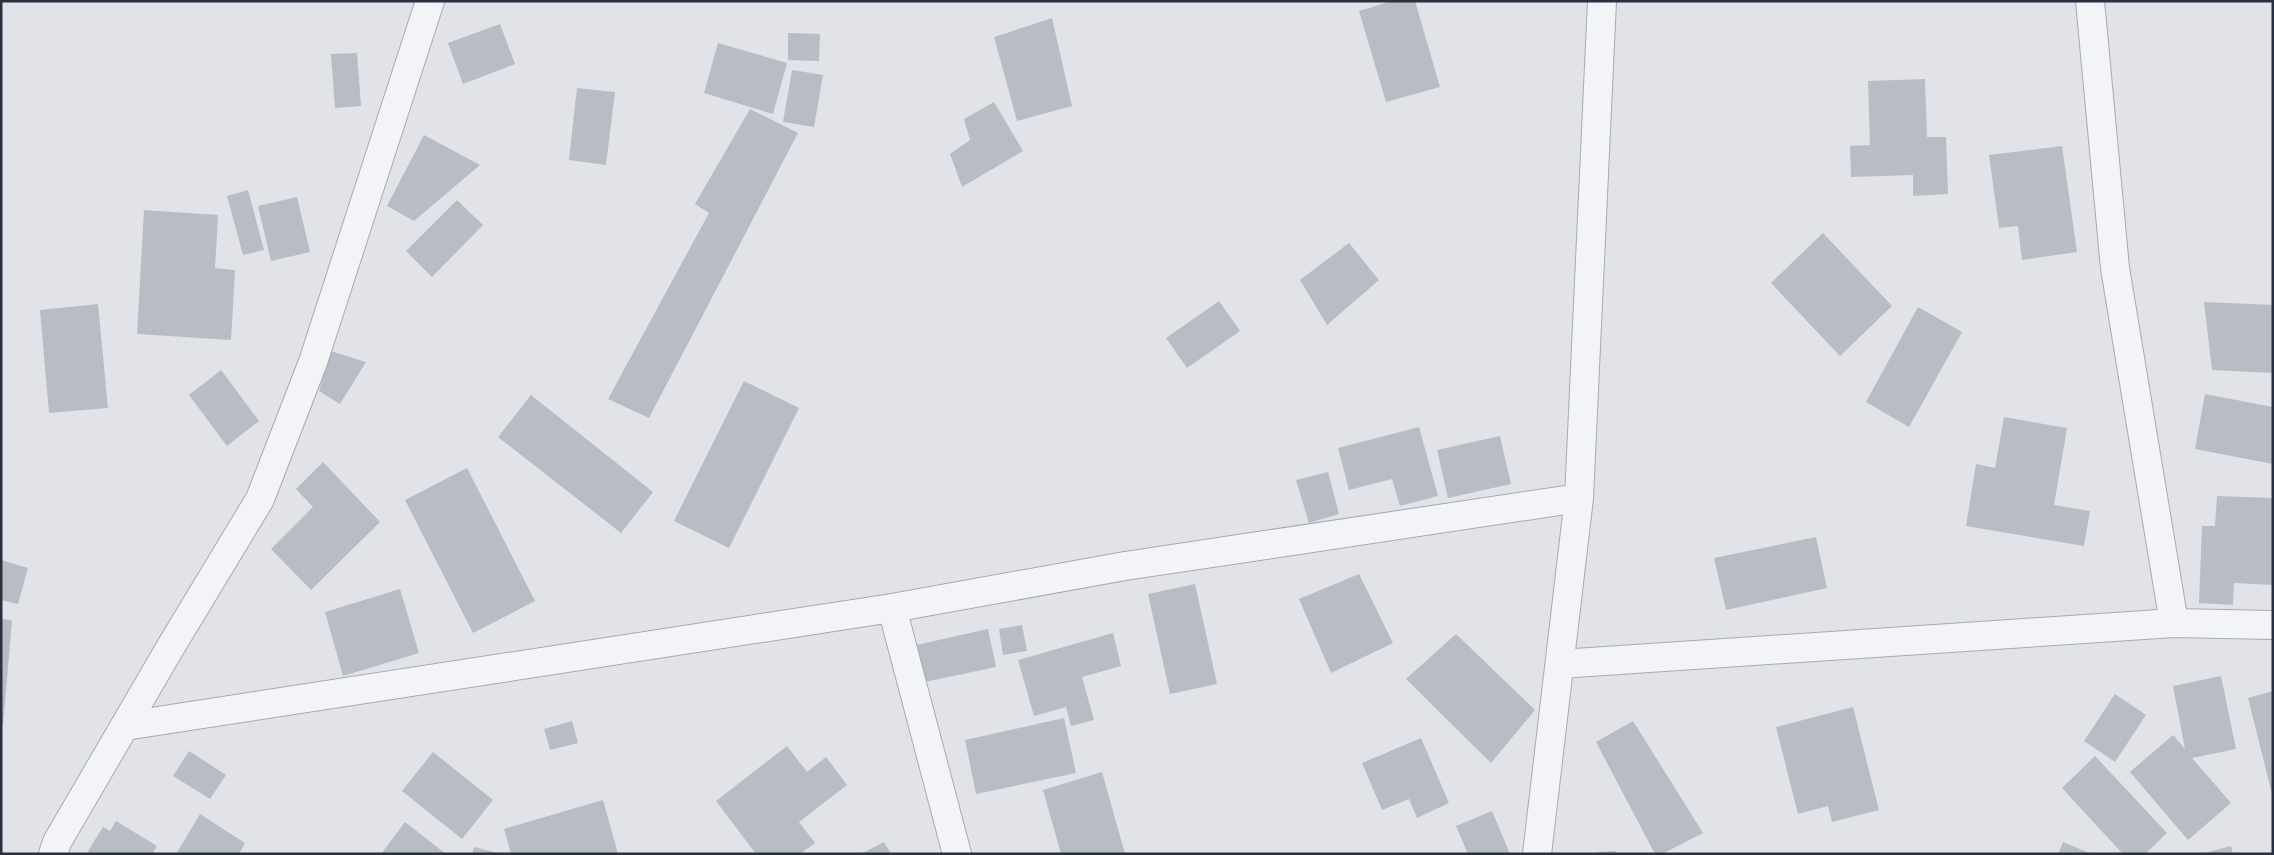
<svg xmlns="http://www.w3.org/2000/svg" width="2274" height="855" font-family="Raleway,sans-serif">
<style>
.building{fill:#b8bcc5}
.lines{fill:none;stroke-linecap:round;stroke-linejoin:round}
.minor-casing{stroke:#a6aab3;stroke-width:30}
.minor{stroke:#f3f4f7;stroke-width:28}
</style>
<rect width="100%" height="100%" fill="#e1e3e9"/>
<!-- building -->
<g class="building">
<polygon points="1392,1 1415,1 1440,87 1386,102 1359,11"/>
<polygon points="1052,18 1072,106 1017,121 994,37"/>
<polygon points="500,24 515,64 463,84 448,43"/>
<polygon points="788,33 820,34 819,61 788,60"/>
<polygon points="718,43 787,63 773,114 704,93"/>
<polygon points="357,53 361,106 335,108 331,54"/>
<polygon points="792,70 823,75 814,127 783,122"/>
<polygon points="1925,79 1927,137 1946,137 1948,194 1913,196 1913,175 1851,177 1850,146 1870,145 1868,81"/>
<polygon points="577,88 615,92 606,165 569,160"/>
<polygon points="994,102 1023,151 962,187 950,154 970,140 964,119"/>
<polygon points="750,109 798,133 649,418 608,399 709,213 695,204"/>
<polygon points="424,135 480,165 414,221 387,206"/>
<polygon points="2062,146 2077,252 2022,260 2018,226 1999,228 1989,155"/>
<polygon points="248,190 264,250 243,255 227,196"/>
<polygon points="297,197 310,252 271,261 258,206"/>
<polygon points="457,200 483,225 432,277 406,251"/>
<polygon points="144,210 218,215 215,268 235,270 231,340 137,334"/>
<polygon points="1823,233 1892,306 1840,356 1771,283"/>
<polygon points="1349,243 1379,280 1327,325 1300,280"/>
<polygon points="1219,301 1240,331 1187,368 1166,338"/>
<polygon points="2204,302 2273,305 2273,373 2212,370"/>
<polygon points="98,304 108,408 49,413 40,310"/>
<polygon points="1918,307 1962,332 1909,427 1866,402"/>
<polygon points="331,351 366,362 340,404 319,391"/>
<polygon points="221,370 259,421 227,446 189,395"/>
<polygon points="744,381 799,408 729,548 674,521"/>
<polygon points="2205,394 2273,407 2273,464 2195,449"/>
<polygon points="531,395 653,492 621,533 498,437"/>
<polygon points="2004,417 2067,428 2054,505 2090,511 2084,546 1966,526 1976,464 1995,468"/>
<polygon points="1419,427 1438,496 1400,506 1392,479 1349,490 1338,448"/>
<polygon points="1500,436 1511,484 1448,498 1437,450"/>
<polygon points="323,462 380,522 311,590 271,549 313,507 296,489"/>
<polygon points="467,468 535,601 473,633 405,500"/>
<polygon points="1328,472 1339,514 1309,523 1296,480"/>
<polygon points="2217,496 2273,498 2273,585 2234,583 2233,605 2199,603 2202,526 2215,526"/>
<polygon points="1816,537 1827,588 1726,610 1714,558"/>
<polygon points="1,560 28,568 18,604 1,600"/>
<polygon points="1359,574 1393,643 1331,673 1299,599"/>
<polygon points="1195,584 1217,684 1170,694 1148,594"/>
<polygon points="400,589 419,653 343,676 325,612"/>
<polygon points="1,619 12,620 3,726 1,726"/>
<polygon points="1022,625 1027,651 1003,655 999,629"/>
<polygon points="988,629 996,667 920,683 912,646"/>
<polygon points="1113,633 1121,666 1082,677 1094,720 1071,726 1066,707 1034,716 1018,660"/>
<polygon points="1456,634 1535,710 1491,763 1406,679"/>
<polygon points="2221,676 2236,749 2192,758 2231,803 2188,840 2130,772 2173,735 2185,749 2173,686"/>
<polygon points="2273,691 2273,794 2272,794 2248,698"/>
<polygon points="2115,694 2146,715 2115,762 2084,741"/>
<polygon points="1853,707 1879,810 1832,822 1828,806 1798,814 1776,727"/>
<polygon points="1064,718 1076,773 976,794 965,740"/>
<polygon points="572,721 578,743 550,750 544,729"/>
<polygon points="1633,721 1703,833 1662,854 1655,854 1596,742"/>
<polygon points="1421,738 1449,803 1417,818 1409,799 1382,810 1362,763"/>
<polygon points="787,746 807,772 826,757 847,785 799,822 815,843 800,854 756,854 716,801"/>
<polygon points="189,751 226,775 210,799 173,776"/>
<polygon points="433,752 493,800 462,839 402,791"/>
<polygon points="2095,756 2167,833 2145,854 2123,854 2062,788"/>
<polygon points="1102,772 1125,854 1061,854 1043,790"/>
<polygon points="603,800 618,854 511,854 504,829"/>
<polygon points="1492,811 1510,854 1468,854 1456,826"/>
<polygon points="200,814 245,843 239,854 176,854"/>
<polygon points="116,821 157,846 152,854 90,854 88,851 103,827 110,831"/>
<polygon points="405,822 446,854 381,854"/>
<polygon points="884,842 891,854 861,854"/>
<polygon points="2063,842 2092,854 2058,854"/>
<polygon points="2231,846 2233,854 2205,854 2205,853"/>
<polygon points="474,847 498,853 498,854 472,854"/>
<polygon points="1616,851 1616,854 1598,854 1598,852"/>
</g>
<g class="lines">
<defs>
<g id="minor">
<polyline points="2090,1 2115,268 2174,623"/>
<polyline points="892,608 957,854"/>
<polyline points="1560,664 2174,623 2273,625"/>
<polyline points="125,726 892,608 1125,566 1579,498"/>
<polyline points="53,854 57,842 170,648 260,499 313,362 430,1"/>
<polyline points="1537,854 1579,498 1602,1"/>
</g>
</defs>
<!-- minor casing -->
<use href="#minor" class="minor-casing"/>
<!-- minor -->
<use href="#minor" class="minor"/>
</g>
<!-- border -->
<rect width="2274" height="855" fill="none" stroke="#2a3040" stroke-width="5"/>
</svg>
